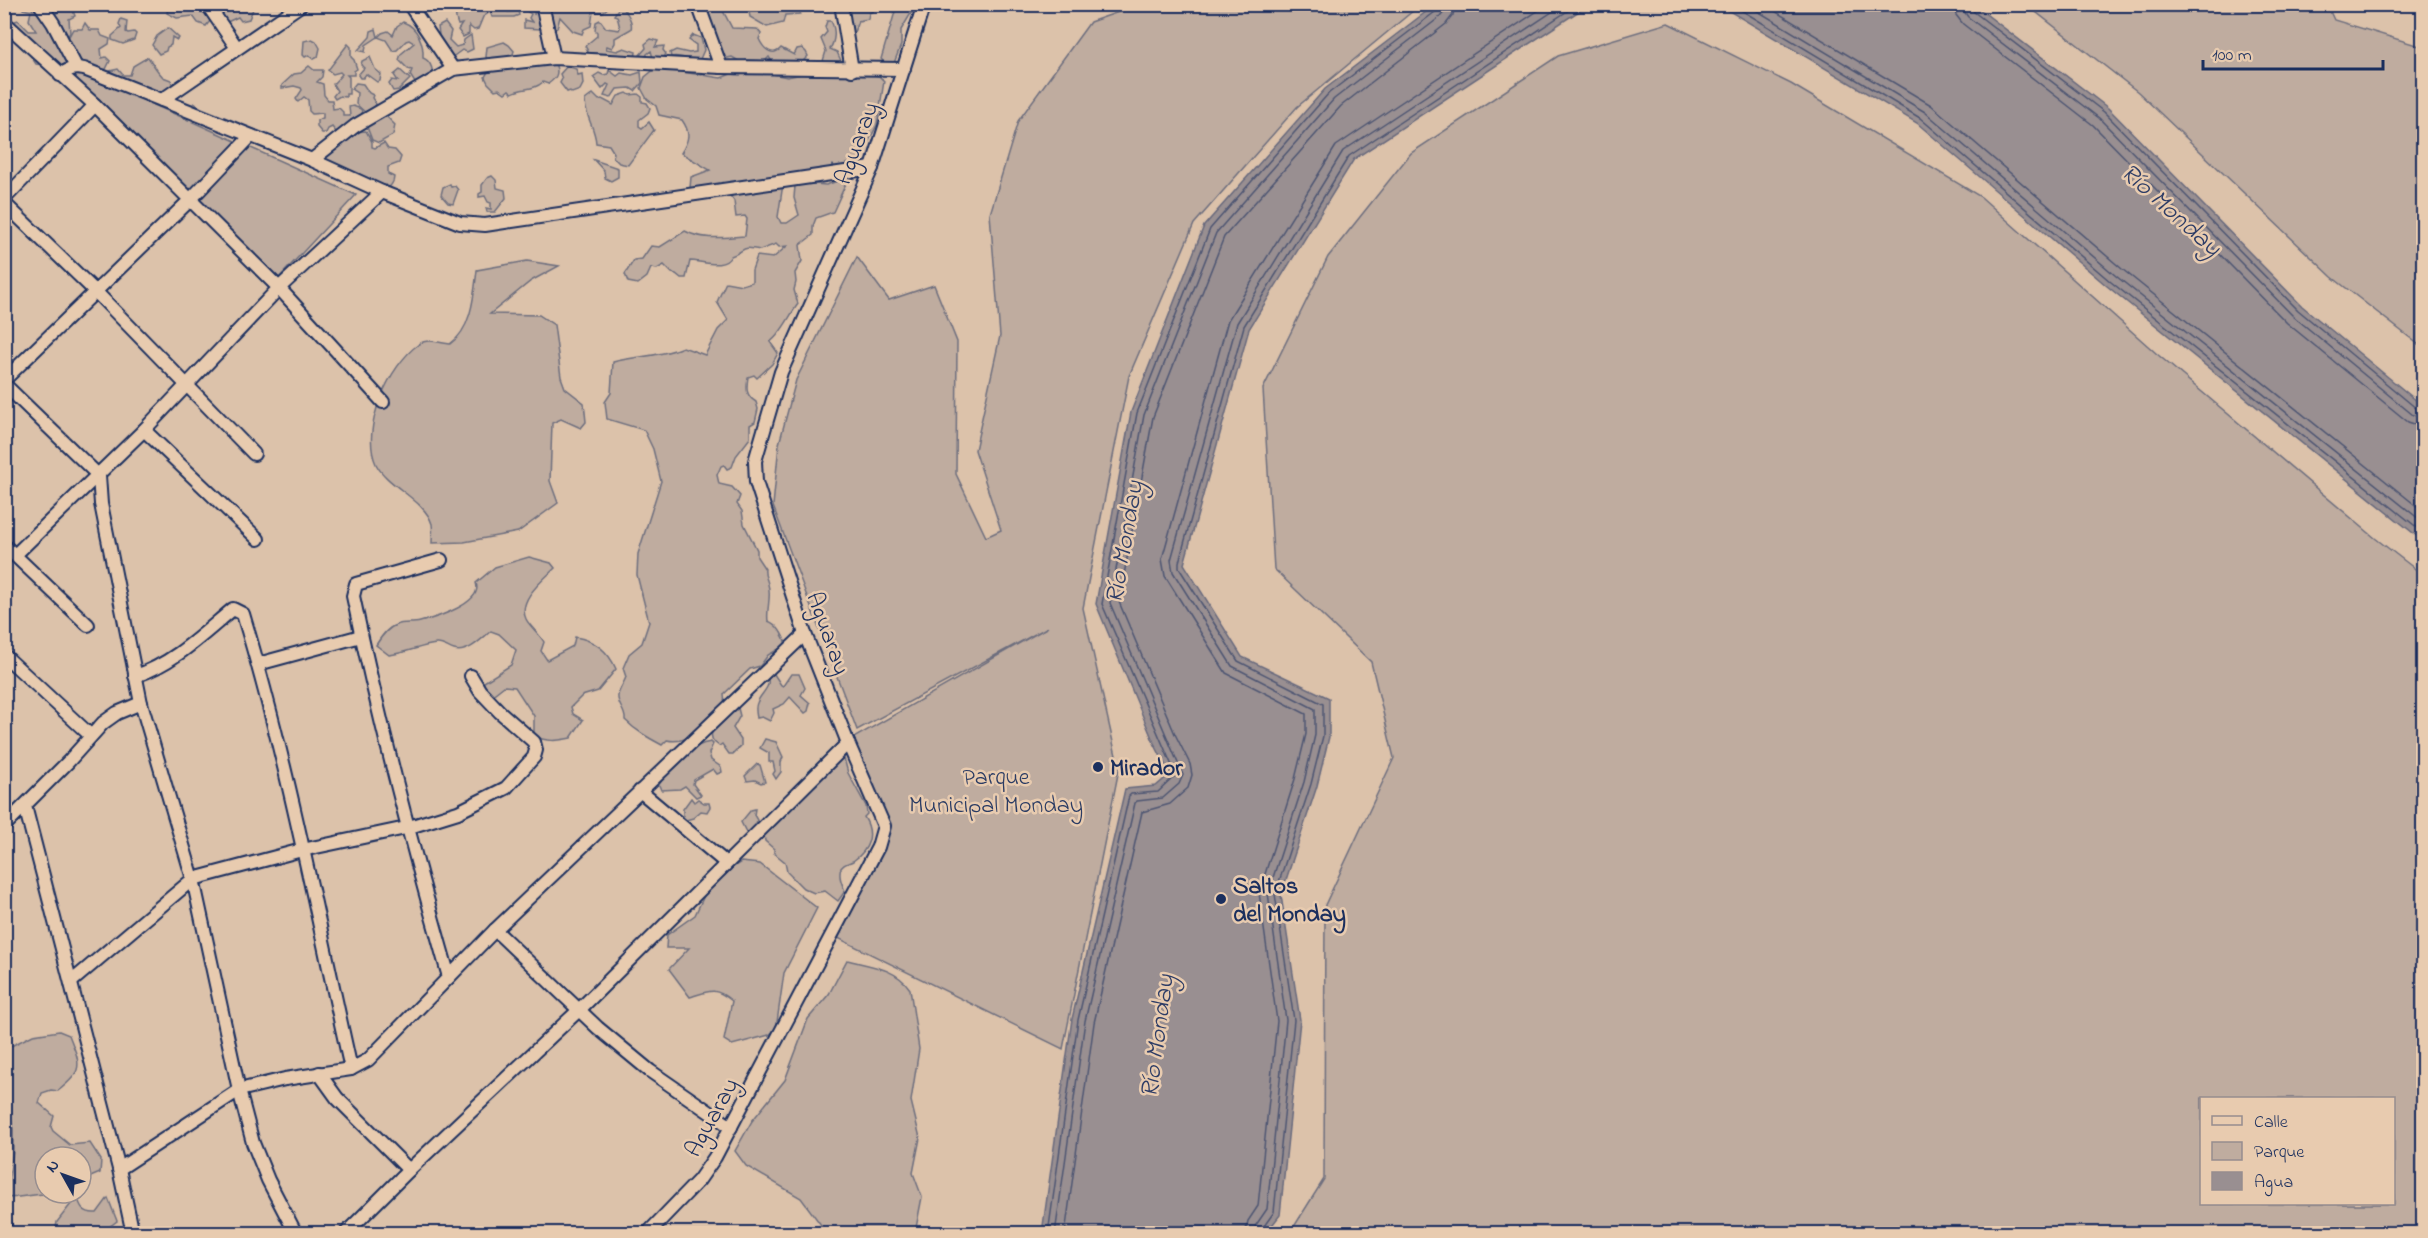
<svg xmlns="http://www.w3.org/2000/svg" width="2428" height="1238" font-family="'Indie Flower',sans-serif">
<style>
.green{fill:#bfac9f;stroke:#6d6e7e;stroke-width:1.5;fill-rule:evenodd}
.water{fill:#998f91;stroke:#67697d;stroke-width:1.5}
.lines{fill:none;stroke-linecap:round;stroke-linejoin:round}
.shore{stroke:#4d5572;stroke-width:1.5}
.minor-casing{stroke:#1b2f5e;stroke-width:16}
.minor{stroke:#e8cbaf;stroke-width:12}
.poi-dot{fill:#1b2f5e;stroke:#e8cbaf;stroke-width:2}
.labels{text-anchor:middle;stroke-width:5;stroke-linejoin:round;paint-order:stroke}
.street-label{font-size:24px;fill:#1b2f5e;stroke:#e8cbaf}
.poi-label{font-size:24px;font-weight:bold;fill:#1b2f5e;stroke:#e8cbaf;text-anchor:start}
.park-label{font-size:24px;fill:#2b3c64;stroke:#e8cbaf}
.water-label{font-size:26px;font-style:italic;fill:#2e3d66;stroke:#e8cbaf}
</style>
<rect width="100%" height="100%" fill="#dcc2aa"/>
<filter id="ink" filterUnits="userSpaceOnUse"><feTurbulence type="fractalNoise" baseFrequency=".0167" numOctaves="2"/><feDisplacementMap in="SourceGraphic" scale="12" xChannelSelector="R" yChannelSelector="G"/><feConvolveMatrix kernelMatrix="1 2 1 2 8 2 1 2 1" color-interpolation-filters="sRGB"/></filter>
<g filter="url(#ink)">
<!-- green -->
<g class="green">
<polygon points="497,4 506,6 508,12 518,11 519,15 514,17 492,17 491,14"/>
<polygon points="21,5 31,5 33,11 36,11 47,25 50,23 49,17 57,13 57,5 71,5 75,16 69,19 70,33 59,46 69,59 64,68 36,64 30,55 24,41 12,38 12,22 18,20 29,31 36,31 29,20 31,11 23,9"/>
<polygon points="168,5 199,5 200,11 207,14 210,21 206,26 198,23 193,16 177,18 167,13"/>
<polygon points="208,5 261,5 253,9 249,19 241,21 238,17 225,23"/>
<path d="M461,5L471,7L472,5H487L490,12L483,17L478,29L474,30L469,26V34L463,37L458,30L462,24L458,25C455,17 454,12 461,5Z"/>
<polygon points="528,5 534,5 534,15 537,8 540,29 524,28 524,20 532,22 529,18 531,14 528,12"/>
<polygon points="544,5 611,5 603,12 593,12 591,26 584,29 582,34 573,31 560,17 557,28 551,31"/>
<path d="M697,5H721V7L732,28L757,29L761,34L759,39C763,48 772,58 781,48L794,55L797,49L802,48L806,52L808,56L800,64L794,62L773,63L769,57L765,61L747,60L741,62L732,57L723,59Z"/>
<polygon points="744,5 801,5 802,10 800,14 785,15 783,23 767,27 750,17 749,12 752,9"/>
<polygon points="842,5 873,5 873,11 869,13 868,19 858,21 852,38"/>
<polygon points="897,5 916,5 901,30 901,45 894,63 887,64 881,59"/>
<polygon points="1154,5 1420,5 1297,107 1194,224 1129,376 1083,608 1119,769 1063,1049 838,938 881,846 886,823 850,740 1048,627 857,730 773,506 779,444 796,380 857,257 889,300 934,285 957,342 956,474 986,537 1001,530 975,450 1000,336 990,214 1018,121 1090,22 1133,7 1156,8"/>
<polygon points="2027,5 2327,5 2334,20 2423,47 2423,348 2332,277 2138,92"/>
<path d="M622,8C628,12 633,23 631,29L615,38V43L612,48L607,46L606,49L617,51L624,48L636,52L635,60L586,54L588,51L585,46L597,36V32L595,30L596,22L600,20L606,28L619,30L620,28L617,16L614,15L618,9Z"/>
<polygon points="121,19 127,21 126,32 128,33 134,32 136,34 134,40 123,44 112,40 112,36 121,28 119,24"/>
<path d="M827,21H831C836,30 835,41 830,49L837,52L843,65L826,66L823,61L826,51L821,39L827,32L825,27Z"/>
<path d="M403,22C418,27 424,44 423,58C431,61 433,70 433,78L417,86L410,75L412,70L408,69L399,60L401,54L414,43L409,40L406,41L397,50L393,51L386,40L378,37L366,45L365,52L358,50L370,37L371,31L376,29L378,37L382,33L388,31L393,35L397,26Z"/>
<path d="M85,23L90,30H99L102,36L110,39L109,44L101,49L102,58L106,57L110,61L106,69C86,74 76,57 66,42L73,29H82Z"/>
<polygon points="445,23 451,31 449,40 456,47 463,45 464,40 471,35 473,49 467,52 462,50 451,58 440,42 438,27"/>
<path d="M1668,23L1791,84L1981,197L2157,354L2375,538L2423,575V1233H1290L1324,1179L1325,905L1394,758L1371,662L1274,569L1263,389L1328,257L1411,153L1558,56ZM2394,1098V1204H2202V1098Z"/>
<polygon points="168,28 179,38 177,40 172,37 171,45 167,47 166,51 159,54 152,45 157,36"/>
<path d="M693,35L701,38L704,50L700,59C690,62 680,54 671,57L670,53L676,50L689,53L696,52V45L689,40Z"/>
<polygon points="312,39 316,41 320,48 318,57 314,59 309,55 305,57 303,55 304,41"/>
<polygon points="651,39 658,41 655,47 664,46 663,50 666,54 662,60 653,58 651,51 647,54 646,59 640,59 639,56 646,48 645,44"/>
<polygon points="504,42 509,45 514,51 512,57 489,62 486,57 487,47"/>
<polygon points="348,44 351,47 351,57 354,60 357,69 354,71 354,75 347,75 349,77 349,94 346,94 346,97 340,96 335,99 333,96 337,91 333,84 342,74 340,72 333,74 328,70"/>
<polygon points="148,57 157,70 163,77 171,80 173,88 154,105 188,120 186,114 194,103 200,107 196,121 193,122 356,195 276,281 67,85 68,75 76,73 108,75 110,71 118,69 123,75 130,75 133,66"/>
<polygon points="370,57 375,69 381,74 380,81 377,82 366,74 363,78 360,78 358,75 364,68 361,65 362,61"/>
<path d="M551,62L556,66C559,75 555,79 548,84L543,82C533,91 524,87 512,93L509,90L505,93L499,89L495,90L488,83L485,77L489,70Z"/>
<polygon points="309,66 314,70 323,70 322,77 317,82 323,84 324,95 328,100 332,100 333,109 339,108 343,112 343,116 350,116 349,107 353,106 361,109 363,115 350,127 342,128 340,133 336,132 332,127 328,129 326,133 322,133 317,127 317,120 323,118 323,113 312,114 309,111 308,100 304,97 298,102 296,99 302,90 301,88 294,86 282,88 282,85 294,74 301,73"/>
<polygon points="567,66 576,69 578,75 582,74 583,84 580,90 572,93 570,91 567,92 560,83 562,79 560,74"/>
<path d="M656,68L721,78L731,74L740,75L752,70L787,77L808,73L831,75L845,73L855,76L866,73L879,76L884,81L877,125L856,166L854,164L843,166L841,169L837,170L833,165L830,169H825L823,174L693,192L690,188L691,177L710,170L681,153C689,140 691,133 682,120L659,115L656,106L647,99L641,88L645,77Z"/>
<polygon points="400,70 410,79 399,90 393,91 389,84 392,80 398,81 394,75"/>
<polygon points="609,70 617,76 621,73 632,75 641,72 642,83 635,91 630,88 617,89 611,98 604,96 609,85 607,84 602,89 593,77 599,73 603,75 608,74"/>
<polygon points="356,83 363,84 369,93 373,95 372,98 376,104 372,112 366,113 356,104 357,93 351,89"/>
<path d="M627,93L630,95L638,94L642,97V102L647,103L650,108L648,113L639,120V126L642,128L649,122L654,130L628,165L619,163L613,157L614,153L609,145L596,143C595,127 585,117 585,100L593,94L599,100L602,99L613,105L618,96Z"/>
<polygon points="382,116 387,117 395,125 393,135 379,143 372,140 367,127 369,122"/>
<path d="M366,131L372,142V147L375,148L384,143L388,149L395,150L401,157L399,163L388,167V174L394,177C394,182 390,188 385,190L318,156L354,132Z"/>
<polygon points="594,160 618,168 618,177 611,181 605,178 604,171"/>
<polygon points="492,176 496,180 497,188 505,190 506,198 495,212 487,212 486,208 491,209 491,203 488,202 485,196 479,197 479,194 482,192 482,185 487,178"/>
<path d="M841,180L847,181L833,212L816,218L813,226V235L800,245L802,261L795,273L796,282L794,290L798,304C789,316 781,335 770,342L778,353L772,364L757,378L754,375L748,377C746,389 746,396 756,402L758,409L755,422L750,425V438L736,456L732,467L727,469L724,465L721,466L717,475L719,484L732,487L740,496L737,504L742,511L744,524L757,550V557L765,569C764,576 767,578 768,584C772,597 766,609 768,621C777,624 784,635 786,645L768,655L760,666L750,669L724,694L725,704C709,719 691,746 667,740L662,745C649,738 636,731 625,720C626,711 617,705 618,696C619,689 624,683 626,677L623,668L629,654L642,643L649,622L637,575L638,554L661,481L653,449L644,430L607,419L605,402L611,393L613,362C636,356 660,357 683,347L705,355L718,330L728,320L717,302L726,282L742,285L752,282V270L757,256L773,258L787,246L779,247L776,244L760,250C739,245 747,251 731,256C724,270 702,261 690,261L686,278H681L676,274L672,273L664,265L657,269L651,268L647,277L638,284L628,282L625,274L634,260L642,259L651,246L660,247L685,231C703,241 726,237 745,236L747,219L745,216L736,217L734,201L731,197L734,194L783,184L778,217L781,223H787L799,215L794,198L795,186L803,183L826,185Z"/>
<polygon points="450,184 451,187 455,186 458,190 453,204 448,203 441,195 443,187"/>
<path d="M527,261L559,266L531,281L490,314L539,315L554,325L561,377L565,388L584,403L586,422L581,428L561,419L552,423L550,481L558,503L518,532L464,542L432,543C432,537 433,530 432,524C425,500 387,486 376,464C360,429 389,365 419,344C428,338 440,343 450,344C472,329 474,295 477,270Z"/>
<path d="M529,557L551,563L555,568C543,580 517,600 526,619C530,627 539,633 544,642L541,651L547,660L573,646L575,637C594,640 608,650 616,669L598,691L582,696L571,707L573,714L583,720L571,738C557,741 547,742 534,736V716L515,687L504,686L490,697L483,689L484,682L511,665L516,650L499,634L491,631C481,639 468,654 454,650C447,648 443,643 436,644C420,646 406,653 389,655L376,645C381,637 387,628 396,625C403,622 412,624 420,622C435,618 484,603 476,583L495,567Z"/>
<path d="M772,671L781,685L783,686L791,674H799L805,688L801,695L810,703L808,711L805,713L790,697L784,704L773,709L774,713L770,721L762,717L757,718C756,713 755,707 757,703C761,692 772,688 767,676Z"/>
<path d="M737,704L740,716L733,728L741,740V746L733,754H729L722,744L719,746C701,734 719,724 728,716C731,713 734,708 737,704Z"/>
<polygon points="765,739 776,742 783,757 781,762 781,772 776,779 773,774 775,771 773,762 769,762 769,753 760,748"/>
<path d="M711,742L713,744L709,753L711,760L721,767L722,772L717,774L713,769L694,780L693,784L701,795L696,797L685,786L680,789L661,790L659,785C668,768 691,744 711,742Z"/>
<path d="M839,755L844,758L848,773L866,806L867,814L864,817C875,834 869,850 853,861C849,863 844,863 841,868C838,876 842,884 845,891L838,901L825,891L814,893L803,888L787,872L785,862L774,853V849L765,841L763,829Z"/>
<polygon points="757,764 760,765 765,782 761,783 755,780 747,781 745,776"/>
<polygon points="691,798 694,802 698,799 704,803 709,803 710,807 707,812 701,811 693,818 686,820 683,817 683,809"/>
<polygon points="755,809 754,815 757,820 755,828 749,834 745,830 741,822 751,810"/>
<path d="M741,862L760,864L817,908L784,973L776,1029L769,1035L732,1045L724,1040L732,1001C715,987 711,990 690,997L669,969L689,948H666L667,935L695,915L711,881Z"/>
<path d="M847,960C870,966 896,968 910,989L919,1049L911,1101L920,1138L913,1173L922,1197L915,1233H827L801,1198L746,1166L735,1151L752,1121L785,1080L808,1019L829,994Z"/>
<path d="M59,1031L69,1035C81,1065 84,1070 58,1091L51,1090L42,1093L39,1103L54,1116L51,1127L53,1131L70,1145L90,1143L101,1160L100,1173L81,1181V1157H45V1193H76C80,1206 82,1214 97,1213L108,1198L117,1221L101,1233H55L57,1222L71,1204C68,1201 64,1196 60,1194C50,1191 20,1198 6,1198L13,1152V1130L11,1117L5,1106V1049L33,1035Z"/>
</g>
<!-- water -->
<polygon class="water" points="1435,5 1974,5 2108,108 2302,306 2423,406 2423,541 2107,286 1917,123 1721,6 1582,9 1354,159 1249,329 1184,564 1242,657 1329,698 1329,737 1317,786 1281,895 1300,1020 1280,1215 1266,1233 1042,1233 1072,1019 1125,789 1156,786 1170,774 1154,743 1096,604 1131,412 1204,226 1325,89"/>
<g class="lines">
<!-- shore -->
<g class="shore">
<polyline points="1731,4 1920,118 2111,282 2424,533"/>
<polyline points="1746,4 1925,112 2116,276 2424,523"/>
<polyline points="1763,4 1931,105 2122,269 2424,512"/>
<polyline points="1954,4 1956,15 1963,24 2093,125 2287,323 2408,422 2424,427"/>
<polyline points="1963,4 1964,11 1968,17 2099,118 2293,316 2413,415 2424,418"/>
<polyline points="1971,4 1974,12 2104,112 2298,310 2417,409 2424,410"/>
<polyline points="1048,1234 1078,1020 1129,796 1131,794 1158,792 1176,775 1102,604 1137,413 1210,229 1329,93 1435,12 1438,4"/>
<polyline points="1055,1234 1085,1021 1135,803 1137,801 1163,798 1179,784 1183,775 1110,603 1144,415 1216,233 1334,99 1440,17 1445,11 1446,4"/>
<polyline points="1065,1234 1094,1023 1142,812 1170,804 1188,788 1192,775 1190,764 1175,734 1119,602 1153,417 1224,237 1341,106 1446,24 1453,15 1455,4"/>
<polyline points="1245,1234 1248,1221 1258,1206 1277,1021 1259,893 1295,779 1306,734 1306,714 1226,673 1165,576 1162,559 1228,320 1336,146 1548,4"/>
<polyline points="1254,1234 1256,1225 1267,1209 1286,1020 1268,893 1304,782 1315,735 1315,709 1232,666 1173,572 1171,560 1237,323 1343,151 1564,4"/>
<polyline points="1262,1234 1262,1229 1274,1212 1294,1020 1275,894 1311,784 1323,736 1323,704 1238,661 1179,568 1179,562 1244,326 1349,156 1578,4"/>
</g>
<defs>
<g id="minor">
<polyline points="40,4 53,23 76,67"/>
<polyline points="207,4 237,48"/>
<polyline points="409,4 453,69"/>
<polyline points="542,4 554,58"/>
<polyline points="698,4 721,67"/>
<polyline points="841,4 852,70"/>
<polyline points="4,22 95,105 279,288 383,402"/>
<path d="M60,75C69,69 74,67 84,69L312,160L382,192L460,223L485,225L872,168"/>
<polyline points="162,100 302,4"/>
<polyline points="312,160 355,126 453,69 554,58 721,67 904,69"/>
<polyline points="4,199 95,105"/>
<polyline points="4,203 96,292 254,454"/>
<polyline points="4,380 189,201 251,136"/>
<polyline points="4,384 99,476 101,504 141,703 193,879 239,1090 253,1143 268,1180 296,1234"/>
<polyline points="144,430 258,539"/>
<polyline points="4,545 88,625"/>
<polyline points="15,555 144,430 279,288 382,192"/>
<path d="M441,560L356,584L353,596C380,725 413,851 449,977"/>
<polyline points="4,655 90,735"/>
<polyline points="258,664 361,636"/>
<path d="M135,676C173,664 203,634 233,609L243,614C288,763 317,917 351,1069"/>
<polyline points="640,791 726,863"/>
<polyline points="25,806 119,1169 133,1234"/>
<polyline points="4,826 68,762 103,723 117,713 141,703"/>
<polyline points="495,930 598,1028 650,1071 731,1127"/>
<polyline points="71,982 193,879 302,850 406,828 458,812 506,788 534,757 536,750 534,742 500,712 480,691 471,676"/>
<polyline points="319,1073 337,1098 409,1170"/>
<polyline points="119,1169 239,1090 285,1079 351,1069 368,1060 495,930 805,634"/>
<polyline points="4,1221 6,1234"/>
<polyline points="345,1234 409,1170 579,1010 848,743"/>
<polyline points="647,1234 699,1180 715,1157 878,847 884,826 848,743 805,634 756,482 755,461 781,372 872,168 924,4"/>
</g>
</defs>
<!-- minor casing -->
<use href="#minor" class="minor-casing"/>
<!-- minor -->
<use href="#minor" class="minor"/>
</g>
</g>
<!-- markers -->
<g class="poi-dot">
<circle cx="1098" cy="767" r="6"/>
<circle cx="1221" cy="899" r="6"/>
</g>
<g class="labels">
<!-- street labels -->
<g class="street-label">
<text transform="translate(856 143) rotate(-70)" y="8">Aguaray</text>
<text transform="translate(829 633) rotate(70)" y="8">Aguaray</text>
<text transform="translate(711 1117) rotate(-61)" y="8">Aguaray</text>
</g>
<!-- poi labels -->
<g class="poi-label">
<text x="1110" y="775">Mirador</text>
<text x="1233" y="893">Saltos<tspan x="1233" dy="28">del Monday</tspan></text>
</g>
<!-- park labels -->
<g class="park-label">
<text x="996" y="784">Parque<tspan x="996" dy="28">Municipal Monday</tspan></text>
</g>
<!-- water labels -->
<g class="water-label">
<text transform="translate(2172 209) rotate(42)" y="9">Río Monday</text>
<text transform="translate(1123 542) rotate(-80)" y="9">Río Monday</text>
<text transform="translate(1156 1036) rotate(-82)" y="9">Río Monday</text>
</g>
</g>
<!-- margin -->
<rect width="2428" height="1238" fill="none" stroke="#e8cbaf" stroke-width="24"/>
<rect x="12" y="12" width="2404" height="1214" fill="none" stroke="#1b2f5e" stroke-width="2" filter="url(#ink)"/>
<!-- legend -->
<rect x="2200" y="1097" width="195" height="108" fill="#e8cbaf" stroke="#968d8f" stroke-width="1.5"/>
<rect x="2212" y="1116" width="30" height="9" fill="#e8cbaf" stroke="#968d8f" stroke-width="1.5"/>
<text x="2254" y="1127" font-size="18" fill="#1b2f5e">Calle</text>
<rect x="2212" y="1142" width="30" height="18" fill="#bfac9f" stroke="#968d8f" stroke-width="1.5"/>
<text x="2254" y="1157" font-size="18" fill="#1b2f5e">Parque</text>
<rect x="2212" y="1172" width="30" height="18" fill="#998f91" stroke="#968d8f" stroke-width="1.5"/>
<text x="2254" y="1187" font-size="18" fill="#1b2f5e">Agua</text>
<!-- north arrow -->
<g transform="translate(63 1175) rotate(310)"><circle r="28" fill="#e8cbaf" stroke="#968d8f" stroke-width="1.5"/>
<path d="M0-4.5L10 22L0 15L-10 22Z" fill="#1b2f5e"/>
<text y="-9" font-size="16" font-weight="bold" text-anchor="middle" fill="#1b2f5e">N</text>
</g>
<!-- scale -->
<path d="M2203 60v9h180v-9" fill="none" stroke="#1b2f5e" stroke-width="3"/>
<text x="2212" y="60" font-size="18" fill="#1b2f5e" stroke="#e8cbaf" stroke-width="4.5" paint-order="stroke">100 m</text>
</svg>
